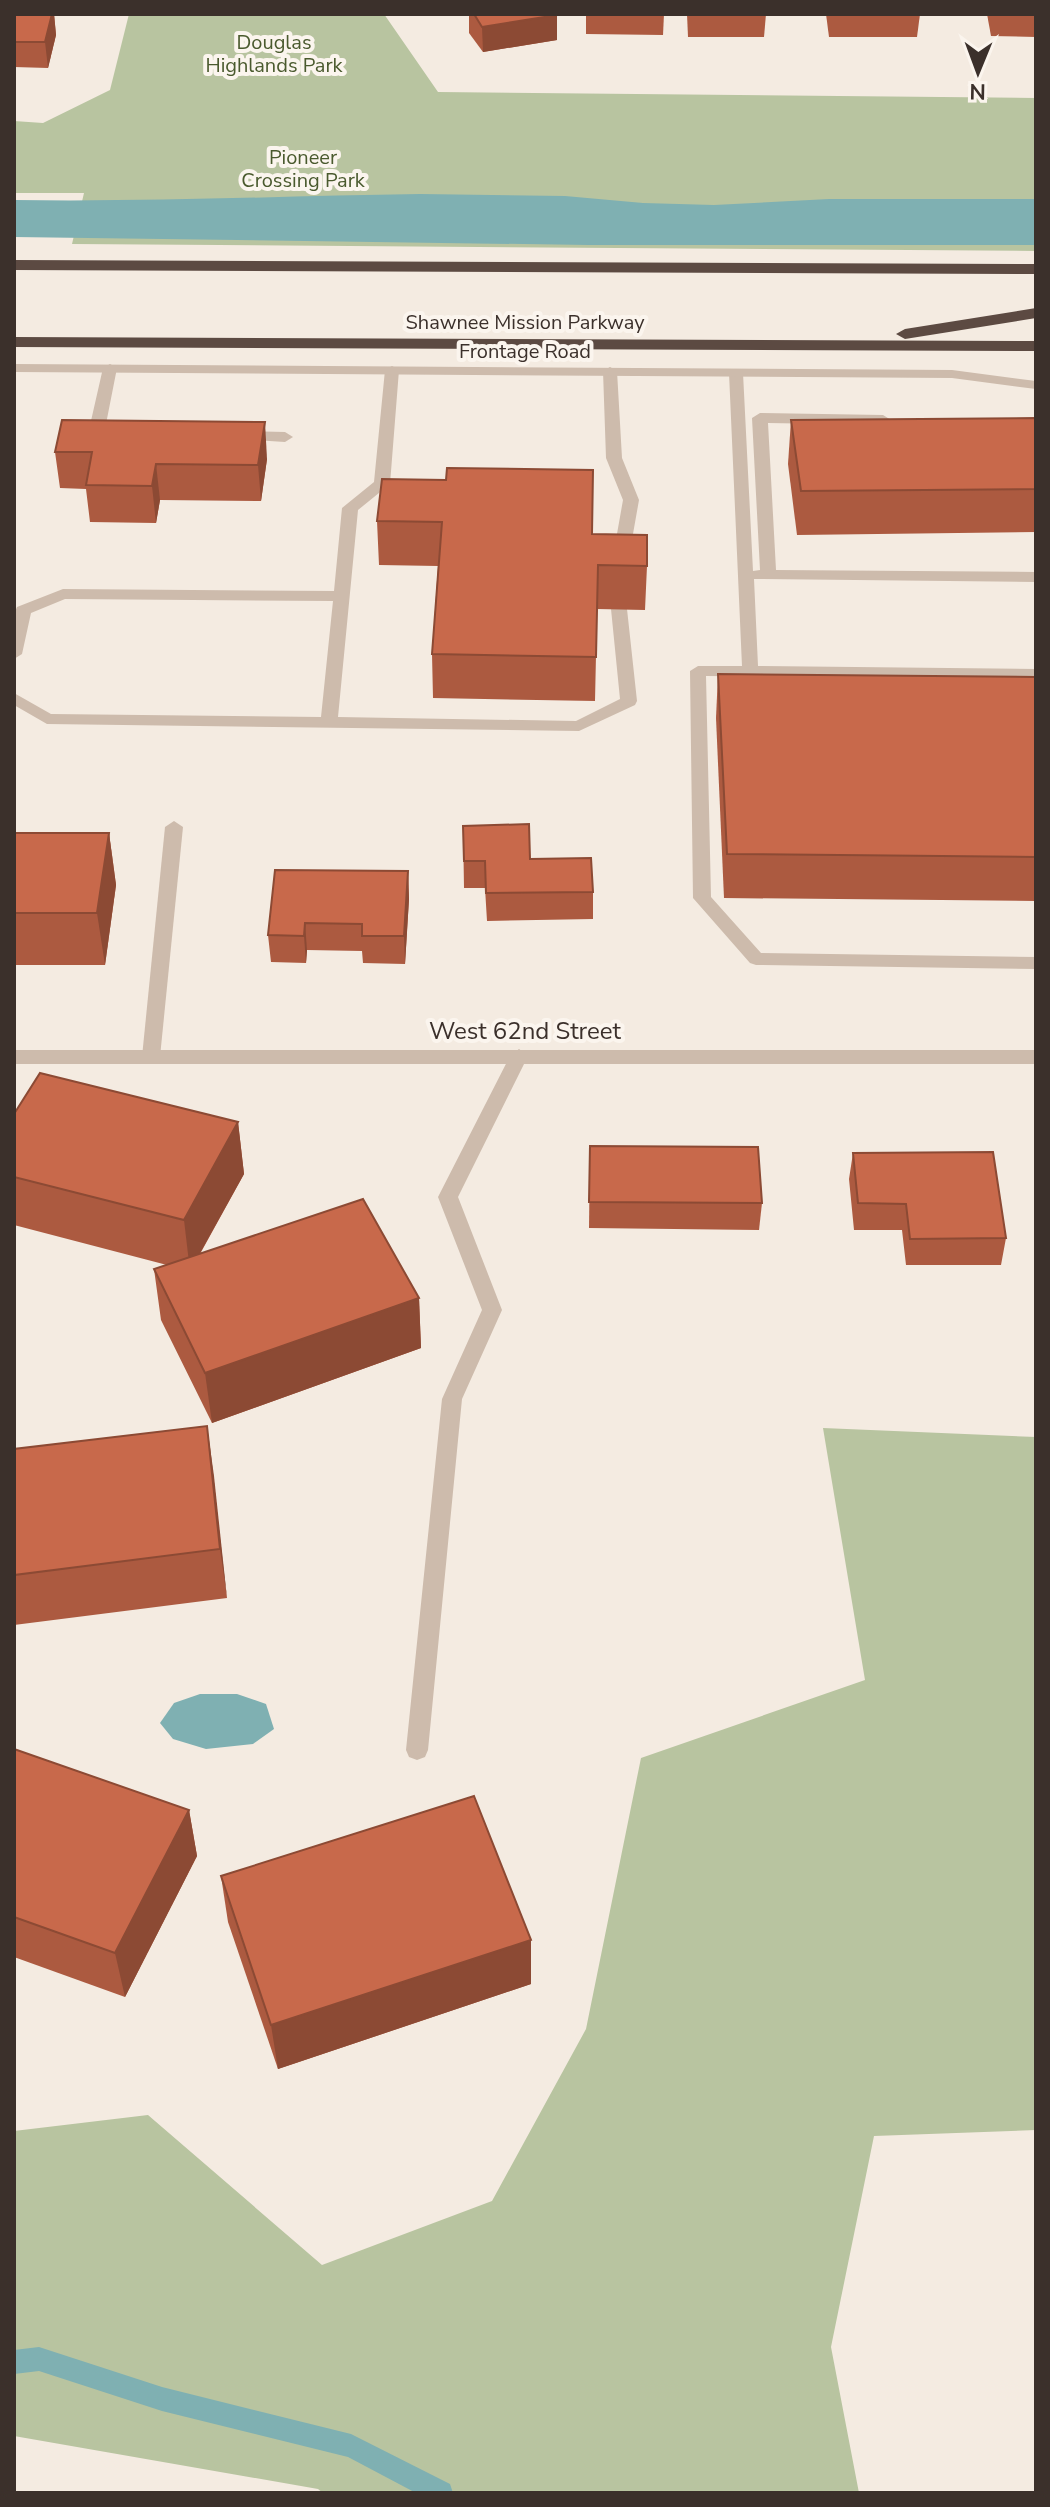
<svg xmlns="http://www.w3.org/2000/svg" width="1050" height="2507" font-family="'Nunito Sans',sans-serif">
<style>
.green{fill:#b8c4a0}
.water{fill:#7fb0b2}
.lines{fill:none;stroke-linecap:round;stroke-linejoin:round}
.stream{fill:#7fb0b2;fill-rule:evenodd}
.lane{fill:#cdbbac;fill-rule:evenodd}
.street{fill:#cdbbac;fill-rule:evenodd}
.highway{fill:#5c4a42;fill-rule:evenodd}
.wall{fill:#ac5a40}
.shaded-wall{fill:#8c4a34}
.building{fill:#c8694b;stroke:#8c4a34;stroke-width:2}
.labels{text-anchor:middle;stroke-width:8;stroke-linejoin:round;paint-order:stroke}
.far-park-label{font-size:20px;fill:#4a5a2e;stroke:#fbf5ee}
.far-street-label{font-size:20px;fill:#3b302b;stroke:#fbf5ee}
.street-label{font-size:24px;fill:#3b302b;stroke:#fbf5ee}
</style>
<rect width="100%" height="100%" fill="#f4ebe1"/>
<!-- green -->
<g class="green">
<polygon points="129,14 384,14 438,92 1036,98 1036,251 72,244 84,193 14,193 14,121 43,123 110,90"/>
<polygon points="823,1428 1036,1437 1036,2130 874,2136 831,2347 859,2493 323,2493 318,2489 14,2436 14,2131 148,2115 322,2265 492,2201 586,2029 641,1758 865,1680"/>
</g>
<!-- water -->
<g class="water">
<path d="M420,194L565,196L643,203L714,205L829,199H1036V245H589L14,237V200C149,202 284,196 420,194Z"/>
<polygon points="200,1694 237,1694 266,1704 274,1729 253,1744 206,1749 173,1739 160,1723 174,1703"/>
</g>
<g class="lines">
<!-- stream -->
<polygon class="stream" points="39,2347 162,2387 351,2434 450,2484 453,2493 416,2493 348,2457 162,2411 39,2371 14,2374 14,2350"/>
<!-- lane -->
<g class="lane">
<path d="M110,364L117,368L105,429L117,434C111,441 94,441 88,434L103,368Z"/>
<polygon points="392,366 399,370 390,484 358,510 338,717 576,721 620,699 611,609 619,604 627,609 637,701 635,705 579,731 47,724 14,705 14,693 51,714 321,717 333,601 65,599 31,613 22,654 14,659 14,614 17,607 63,589 334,591 342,508 374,482 385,370"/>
<polygon points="610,367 617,371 622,458 639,500 628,562 620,567 612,562 623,500 606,458 603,371"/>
<polygon points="736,369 743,373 753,571 760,570 752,418 760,413 883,415 891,420 883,425 768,423 776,570 1036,572 1036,582 754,579 758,666 1036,669 1036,679 706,676 711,897 761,953 1036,957 1036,969 756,965 750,963 693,898 690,671 698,666 742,666 729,373"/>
<polygon points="241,431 285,432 293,437 285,442 236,439 233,436"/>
<polygon points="174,821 183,827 160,1057 151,1064 142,1057 165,827"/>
<polygon points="519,1049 528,1056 458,1197 502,1310 462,1399 428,1750 425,1757 417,1760 409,1757 406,1750 442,1399 482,1310 438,1197 510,1056"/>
</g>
<!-- street -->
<g class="street">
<polygon points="14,364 952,370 1036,381 1036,389 952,378 14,372"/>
<rect x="14" y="1050" width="1022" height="14"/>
</g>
<!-- highway -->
<g class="highway">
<polygon points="14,260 1036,264 1036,274 14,270"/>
<polygon points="1036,308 1036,318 905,339 896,334 905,329"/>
<polygon points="14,337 1036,341 1036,351 14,347"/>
</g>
</g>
<!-- wall -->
<g class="wall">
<polygon points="14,14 54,14 56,35 48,68 14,67"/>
<polygon points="469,14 556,14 557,40 483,52 469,33"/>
<polygon points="586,14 664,14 663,35 586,34"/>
<polygon points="687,14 766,14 764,37 688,37"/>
<polygon points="826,14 920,14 917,37 829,37"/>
<polygon points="987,14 1036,14 1036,37 991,36"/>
<polygon points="1036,418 1036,532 797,535 788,464 791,420"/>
<polygon points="62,420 267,459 261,501 160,500 156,523 90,522 86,489 60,488 55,452"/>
<polygon points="382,479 592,534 647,566 645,610 597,609 595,701 433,698 432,654 438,566 379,565 377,521"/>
<polygon points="718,674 1036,677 1036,901 724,898 716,718"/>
<polygon points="463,826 593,892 593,919 487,921 485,888 464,888"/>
<polygon points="14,833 109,833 116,885 105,965 14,965"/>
<polygon points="408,871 409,899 405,964 363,963 362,951 307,950 306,963 271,962 268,935"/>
<polygon points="14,1114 238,1122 244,1174 200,1254 419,1298 421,1348 212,1423 161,1320 154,1269 167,1265 14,1225"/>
<polygon points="590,1146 762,1203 759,1230 589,1228"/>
<polygon points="853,1153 1006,1238 1001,1265 906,1265 902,1230 854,1230 849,1179"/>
<polygon points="207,1426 227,1598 14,1625 14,1449"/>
<polygon points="14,1749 189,1810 197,1856 125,1997 14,1957"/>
<polygon points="221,1876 531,1984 278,2069 228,1922"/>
</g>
<!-- shaded-wall -->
<g class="shaded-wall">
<polygon points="52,14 54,14 56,35 48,68 45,42"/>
<polygon points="557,15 557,40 483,52 482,27"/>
<polygon points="265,422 267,459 261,501 258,465"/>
<polygon points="156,464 160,500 156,523 152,486"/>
<polygon points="109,833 116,885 105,965 97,913"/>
<polygon points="408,871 409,899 405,964 404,936"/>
<polygon points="305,923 307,950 306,963 304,936"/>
<polygon points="238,1122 244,1174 190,1271 184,1220"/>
<polygon points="419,1298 421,1348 212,1423 205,1373"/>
<polygon points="207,1426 214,1476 227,1598 220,1549"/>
<polygon points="189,1810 197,1856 125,1997 115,1953"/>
<polygon points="531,1940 531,1984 278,2069 271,2025"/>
</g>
<!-- building -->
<g class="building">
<polygon points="14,14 52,14 45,42 14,42"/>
<polygon points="474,14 556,14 557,15 482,27"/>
<polygon points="1036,418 1036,489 801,491 791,420"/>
<polygon points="62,420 265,422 258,465 156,464 152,486 86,485 92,452 55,452"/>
<polygon points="447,468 593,470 592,534 647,535 647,566 598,565 596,657 432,654 442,522 377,521 382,479 446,480"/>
<polygon points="718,674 1036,677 1036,857 727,854"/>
<polygon points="529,824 530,859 591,858 593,892 486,893 485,861 464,861 463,826"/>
<polygon points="14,833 109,833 97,913 14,913"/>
<polygon points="275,870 408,871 404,936 362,936 362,924 305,923 304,936 268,935"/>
<polygon points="40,1073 238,1122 184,1220 14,1177 14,1114"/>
<polygon points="590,1146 758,1147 762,1203 589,1202"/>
<polygon points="993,1152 1006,1238 910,1239 906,1204 858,1203 853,1153"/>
<polygon points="363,1199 419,1298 205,1373 154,1269"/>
<polygon points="207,1426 220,1549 14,1575 14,1449"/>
<polygon points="14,1749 189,1810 115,1953 14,1917"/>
<polygon points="474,1796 531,1940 271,2025 221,1876"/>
</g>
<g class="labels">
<!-- far-park labels -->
<g class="far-park-label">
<text x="274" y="49">Douglas<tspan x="274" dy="23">Highlands Park</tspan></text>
<text x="303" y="164">Pioneer<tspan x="303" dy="23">Crossing Park</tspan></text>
</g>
<!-- far-street labels -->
<g class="far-street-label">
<text x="525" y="329">Shawnee Mission Parkway</text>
<text x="525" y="358">Frontage Road</text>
</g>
<!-- street labels -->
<g class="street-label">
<text x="525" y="1039">West 62nd Street</text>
</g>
</g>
<!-- border -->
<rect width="1050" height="2507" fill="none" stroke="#3b302b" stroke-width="32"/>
<!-- north arrow -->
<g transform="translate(978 72) rotate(181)" stroke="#fbf5ee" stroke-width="6" paint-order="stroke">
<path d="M0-6L14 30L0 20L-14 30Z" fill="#3b302b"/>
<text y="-12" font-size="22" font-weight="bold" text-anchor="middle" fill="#3b302b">N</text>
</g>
</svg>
